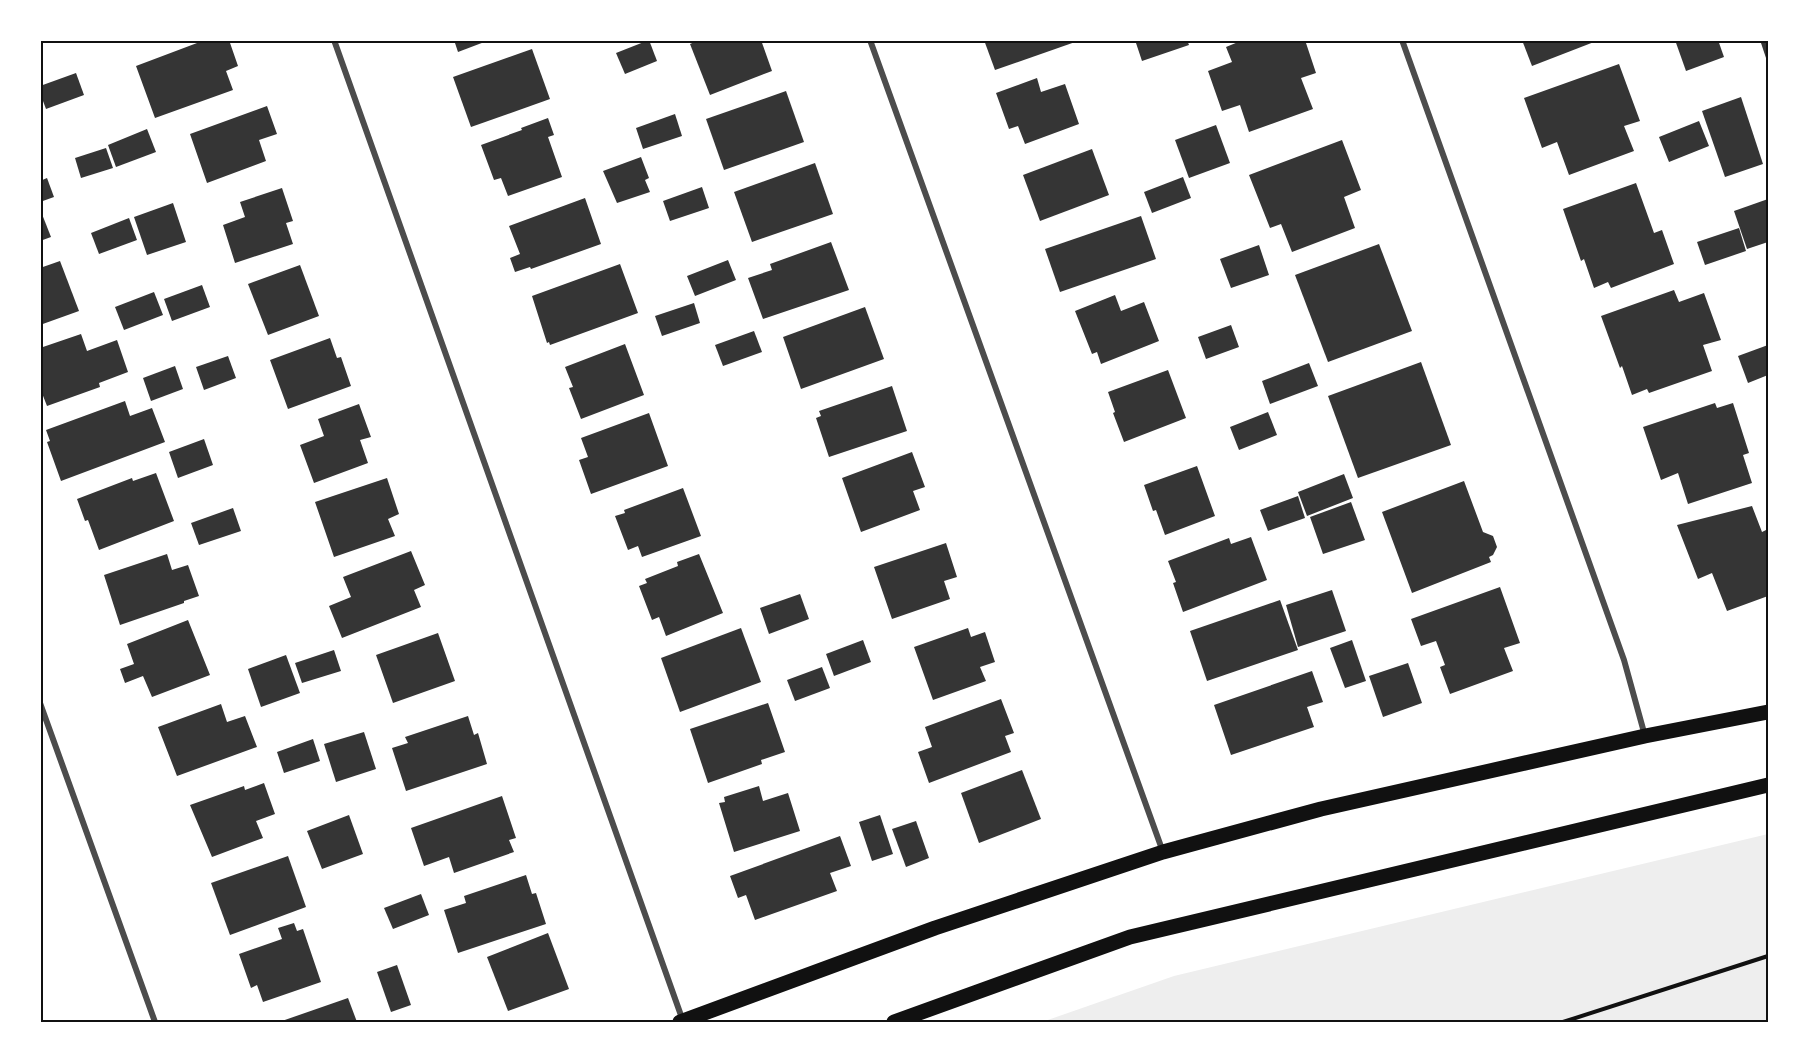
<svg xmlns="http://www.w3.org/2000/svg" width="1809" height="1063" font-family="Cabin,sans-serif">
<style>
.green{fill:#eee}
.building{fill:#353535}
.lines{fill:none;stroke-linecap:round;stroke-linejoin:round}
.path{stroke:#111;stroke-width:4}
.minor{stroke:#4c4c4c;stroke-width:6}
.primary{stroke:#111;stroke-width:15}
.neatline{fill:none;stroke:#111;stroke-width:2}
</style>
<rect width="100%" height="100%" fill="#fff"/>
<!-- green -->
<polygon class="green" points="1768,834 1768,1022 1042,1022 1174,976"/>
<!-- building -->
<g class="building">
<polygon points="205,40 229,40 238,66 226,71 233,90 155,118 136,66"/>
<polygon points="454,40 487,40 487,41 458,52"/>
<polygon points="649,40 657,61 625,74 616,53"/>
<polygon points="699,40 761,40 772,71 710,95 690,44"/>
<polygon points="984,40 1078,40 1078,41 995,70"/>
<polygon points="1135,40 1187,40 1189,45 1142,61"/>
<polygon points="1243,40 1305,40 1316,73 1301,78 1313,109 1249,132 1240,105 1222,111 1208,71 1232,62 1226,47"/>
<polygon points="1522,40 1593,40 1594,42 1532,66"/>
<polygon points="1675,40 1718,40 1724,57 1686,71"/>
<polygon points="1760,40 1768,40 1768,64"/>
<polygon points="532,49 550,99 471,127 453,77"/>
<polygon points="1619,64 1640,121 1624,126 1634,151 1569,175 1557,142 1542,148 1524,98"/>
<polygon points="76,73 84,95 46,109 40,93 40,86"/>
<polygon points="1037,78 1041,92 1065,84 1079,124 1025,144 1018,126 1009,129 996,93"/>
<polygon points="786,91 804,142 724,170 706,119"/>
<polygon points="1741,97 1763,164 1725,177 1702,111"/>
<polygon points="267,106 277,134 259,140 266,161 207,183 190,134"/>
<polygon points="675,114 682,136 643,149 636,128"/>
<polygon points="548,118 554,135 548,137 562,177 508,196 501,178 494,180 481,145 522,130 521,128"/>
<polygon points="1699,121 1709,146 1669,162 1659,137"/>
<polygon points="1216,125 1230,163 1189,178 1175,140"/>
<polygon points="147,129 156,152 116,167 108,145"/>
<polygon points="1342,140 1361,190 1344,197 1355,228 1292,252 1281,224 1270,228 1249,175"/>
<polygon points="106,148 113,168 81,178 75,158"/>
<polygon points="1092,149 1109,195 1040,221 1023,175"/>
<polygon points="641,157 649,178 645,180 650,192 617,203 603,171"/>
<polygon points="815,163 833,214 752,242 734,192"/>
<polygon points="1183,177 1191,198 1152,213 1144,192"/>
<polygon points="47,178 54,197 40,202 40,181"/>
<polygon points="1636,183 1654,233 1662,230 1674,264 1611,288 1608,282 1594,288 1584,259 1581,261 1563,209"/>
<polygon points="702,187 709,208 670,221 663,201"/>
<polygon points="282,188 293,221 286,223 293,244 235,263 223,225 245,217 240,202"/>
<polygon points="585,198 601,244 531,269 530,267 515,272 510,258 520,254 509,226"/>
<polygon points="1768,199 1768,242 1747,249 1734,211"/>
<polygon points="173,203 186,242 147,255 134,217"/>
<polygon points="40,209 51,237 40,241"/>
<polygon points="1141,216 1156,259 1060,292 1045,249"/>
<polygon points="129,218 137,240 99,254 91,233"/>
<polygon points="1739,228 1746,251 1705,265 1697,242"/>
<polygon points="831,242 849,290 763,319 748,278 772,270 770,264"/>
<polygon points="1379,244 1412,331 1328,362 1295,275"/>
<polygon points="1259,245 1269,275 1231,288 1220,259"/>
<polygon points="728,260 736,280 695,296 687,276"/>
<polygon points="60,261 79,311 40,325 40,268"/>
<polygon points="620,264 638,313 550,345 549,342 547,343 532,296"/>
<polygon points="300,265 319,316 268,335 248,284"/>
<polygon points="202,285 210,307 172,321 164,299"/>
<polygon points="1674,290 1679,302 1704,293 1721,340 1703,345 1712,371 1649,393 1647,389 1632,395 1622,366 1620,368 1601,316"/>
<polygon points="154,292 163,315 124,330 115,307"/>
<polygon points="1115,295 1121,311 1144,302 1159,341 1101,364 1097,352 1092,354 1075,311"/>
<polygon points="694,303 700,323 662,336 655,316"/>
<polygon points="865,307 884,359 801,389 783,337"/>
<polygon points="1231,325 1239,347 1206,359 1198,337"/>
<polygon points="754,331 762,352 723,366 715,345"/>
<polygon points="81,334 87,351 117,340 128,372 99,383 100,387 47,406 40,388 40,348"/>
<polygon points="330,338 337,358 341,357 351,386 288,409 270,360"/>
<polygon points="625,344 644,395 581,419 569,388 573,387 565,367"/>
<polygon points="1768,345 1768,375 1748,383 1738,356"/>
<polygon points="228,356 236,378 204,390 196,367"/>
<polygon points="1421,362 1451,445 1358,478 1328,396"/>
<polygon points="1309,363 1318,386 1270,404 1262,381"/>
<polygon points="175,366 183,389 151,401 143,378"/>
<polygon points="1168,370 1186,418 1124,442 1113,413 1115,412 1108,392"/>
<polygon points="892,386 907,431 829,457 816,418 821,416 819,411"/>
<polygon points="125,401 130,416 152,408 165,442 61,481 47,442 50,441 46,430"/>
<polygon points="1715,403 1717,408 1733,403 1749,453 1743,455 1752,483 1688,504 1678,473 1661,480 1643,427"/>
<polygon points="359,404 371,437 360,440 368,463 314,483 300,445 324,436 318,419"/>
<polygon points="1268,412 1277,435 1239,450 1230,427"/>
<polygon points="649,413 668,466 591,494 579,460 588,457 581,438"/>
<polygon points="204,439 213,465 178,478 169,452"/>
<polygon points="912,452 925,487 913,491 920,510 861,532 842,478"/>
<polygon points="1197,466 1215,516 1165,535 1156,510 1153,511 1144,485"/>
<polygon points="156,473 174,521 99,550 88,520 85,521 77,499 132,478 133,481"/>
<polygon points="1344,474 1353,498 1307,516 1298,492"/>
<polygon points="387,478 399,514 388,519 395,536 334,557 315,502"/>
<polygon points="1464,481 1483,532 1493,536 1497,547 1493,555 1489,557 1491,562 1412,593 1382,512"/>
<polygon points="683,488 701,536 642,557 638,546 628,550 615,516 625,513 624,510"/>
<polygon points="1298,496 1305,518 1268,531 1260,510"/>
<polygon points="1351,502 1365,540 1323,554 1310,517"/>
<polygon points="1752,506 1762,532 1768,529 1768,596 1727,611 1712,573 1698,579 1677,525"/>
<polygon points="233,508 241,531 199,545 191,523"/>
<polygon points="1251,537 1267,580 1183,612 1173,583 1176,582 1168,561 1229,538 1231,544"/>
<polygon points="946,543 957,577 944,581 950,599 892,619 874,567"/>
<polygon points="411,551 425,585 414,590 421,607 342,638 329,606 351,597 343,577"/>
<polygon points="167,554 172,570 188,565 199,596 184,601 184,603 120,625 104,575"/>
<polygon points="699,554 723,613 666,636 659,617 652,620 639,586 647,583 645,579 678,566 677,562"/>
<polygon points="1500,587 1520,643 1504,648 1513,671 1450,694 1440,667 1445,665 1436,641 1421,646 1411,619"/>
<polygon points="1332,590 1346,631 1298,647 1286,605"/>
<polygon points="800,594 809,619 769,634 760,608"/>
<polygon points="1280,600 1298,650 1207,681 1190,631"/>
<polygon points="188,620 210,675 152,697 143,676 125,683 120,669 134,664 127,644"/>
<polygon points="741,628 761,682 680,712 661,658"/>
<polygon points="968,628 971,637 985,632 995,662 980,667 986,681 933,700 914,647"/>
<polygon points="438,633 455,681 393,703 376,655"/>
<polygon points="863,640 871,662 834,676 826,654"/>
<polygon points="1352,640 1366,681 1345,688 1330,648"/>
<polygon points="334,650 341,671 302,683 295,663"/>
<polygon points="286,655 300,693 261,707 248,669"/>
<polygon points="1408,663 1422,703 1383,717 1369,676"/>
<polygon points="822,667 830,688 795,701 787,680"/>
<polygon points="1312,671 1323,702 1307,707 1314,727 1231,755 1214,705"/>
<polygon points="1001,699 1014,733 1005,736 1011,752 929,783 918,752 932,747 925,727"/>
<polygon points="768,703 785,752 761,760 762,764 708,783 690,729"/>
<polygon points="221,704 227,722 245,716 257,747 177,776 158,727"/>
<polygon points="468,716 474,735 478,733 487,764 406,791 392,748 408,743 405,737"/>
<polygon points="364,732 376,769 336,782 324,744"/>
<polygon points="313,739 320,761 284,773 277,752"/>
<polygon points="1022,770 1041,819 979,843 961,793"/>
<polygon points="264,783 275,814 256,821 263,838 212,857 190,805 244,786 245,790"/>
<polygon points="759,786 763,801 788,793 800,831 734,852 719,803 725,802 724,797"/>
<polygon points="502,796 516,838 509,840 514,852 454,873 449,857 424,866 411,828"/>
<polygon points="349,815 363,854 322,869 307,831"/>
<polygon points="880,815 893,854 872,861 859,822"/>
<polygon points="916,821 929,858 906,867 892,829"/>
<polygon points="840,836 851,866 830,873 837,891 755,920 746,895 738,898 730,876"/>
<polygon points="288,856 306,907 230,935 211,883"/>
<polygon points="526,875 532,894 536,893 546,924 458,953 444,910 466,903 464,896"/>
<polygon points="421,894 429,915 393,929 384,908"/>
<polygon points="294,923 297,931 303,929 321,982 263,1002 257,985 251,988 239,954 282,939 278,928"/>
<polygon points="548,933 569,989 508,1011 487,957"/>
<polygon points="397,965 411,1005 391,1012 377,972"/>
<polygon points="348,998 357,1022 279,1022"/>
</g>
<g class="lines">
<!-- path -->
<polyline class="path" points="1563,1022 1768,956"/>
<!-- minor -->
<g class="minor">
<polyline points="334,40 683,1021"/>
<polyline points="870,40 1163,852"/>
<polyline points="1402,40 1624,660 1645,736"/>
<polyline points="40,703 155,1022"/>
</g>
<!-- primary -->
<g class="primary">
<polyline points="680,1022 935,928 1163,852 1321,809 1645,736 1768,712"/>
<polyline points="894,1022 1130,937 1768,785"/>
</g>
</g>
<!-- border -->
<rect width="1809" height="1063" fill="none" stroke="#ffffff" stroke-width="84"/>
<rect x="42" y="42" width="1725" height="979" class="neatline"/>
</svg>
